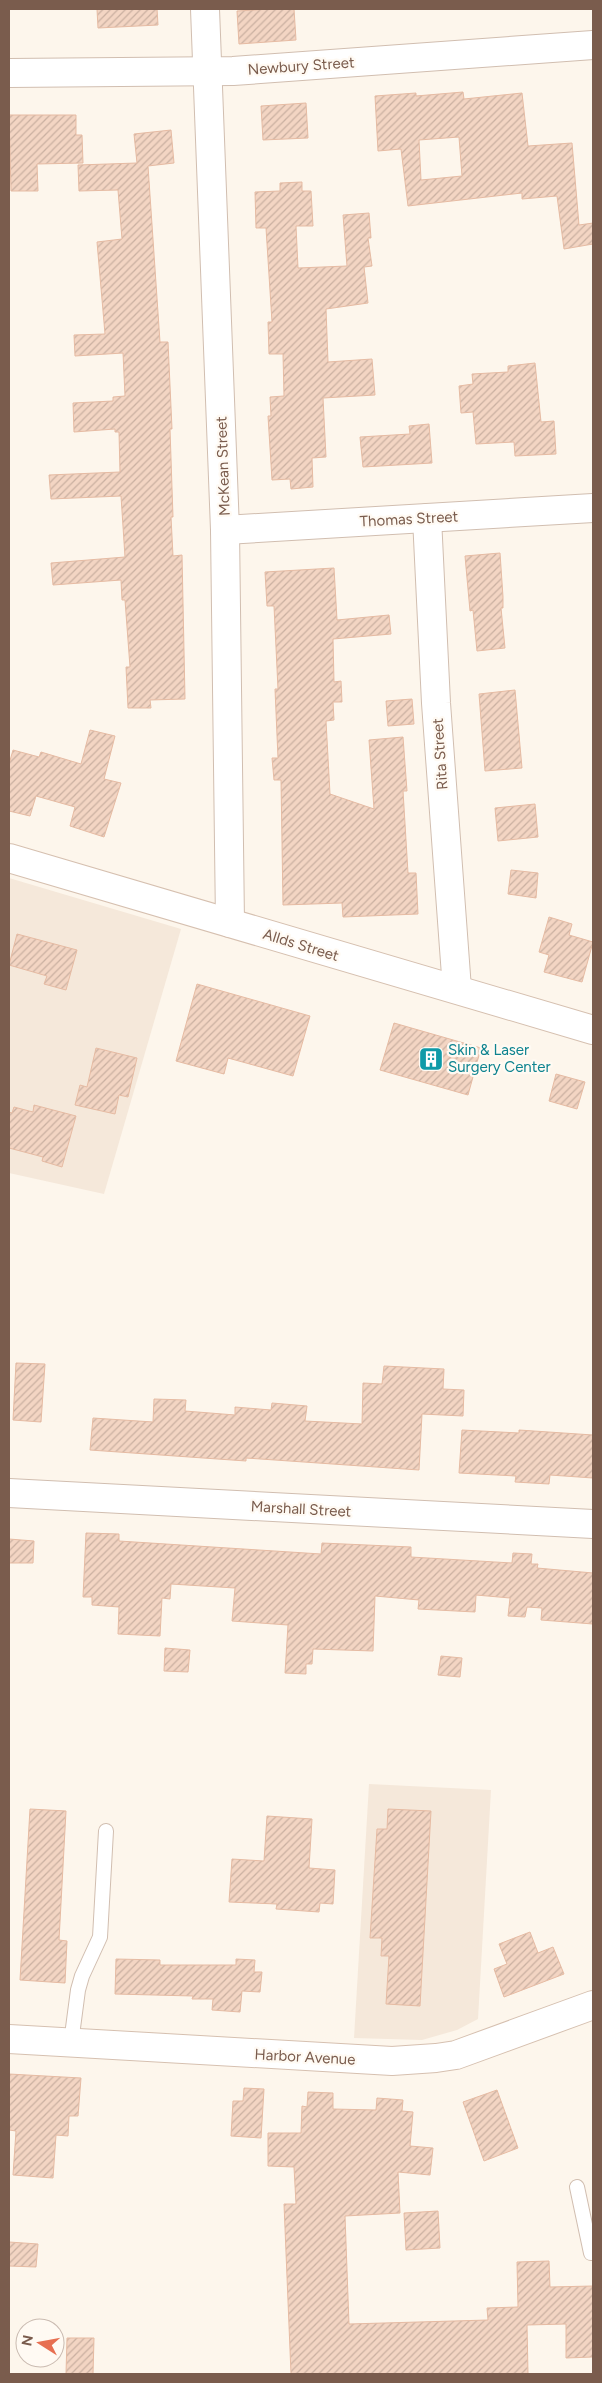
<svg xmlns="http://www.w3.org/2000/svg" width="602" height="2383" font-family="Figtree,sans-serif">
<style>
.residential{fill:#f5e8da}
.building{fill:url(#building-hatch);stroke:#e6bba3;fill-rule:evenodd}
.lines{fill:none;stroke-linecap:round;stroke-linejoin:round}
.lane-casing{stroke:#d1beb0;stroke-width:16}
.street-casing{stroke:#d1beb0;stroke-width:30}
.secondary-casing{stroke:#d6c0b0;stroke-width:30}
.lane{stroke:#fff;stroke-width:14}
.street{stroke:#fff;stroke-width:28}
.secondary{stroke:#fff;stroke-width:28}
.labels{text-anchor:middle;stroke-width:4.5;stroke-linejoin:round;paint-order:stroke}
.street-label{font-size:15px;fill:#7a5c4d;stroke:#fffaf3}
.culture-label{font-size:15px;fill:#0d838f;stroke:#fffaf3;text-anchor:start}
</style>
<defs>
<pattern id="building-hatch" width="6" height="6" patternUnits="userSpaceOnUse" patternTransform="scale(1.25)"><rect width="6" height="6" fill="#f3d5c3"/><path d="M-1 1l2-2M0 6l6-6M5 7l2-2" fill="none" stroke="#cab0a1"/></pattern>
</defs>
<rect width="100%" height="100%" fill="#fdf6ec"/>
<!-- residential -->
<g class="residential">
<polygon points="9,878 181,929 104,1194 9,1173"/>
<polygon points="369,1784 491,1790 478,2019 457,2030 422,2040 354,2038"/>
</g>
<!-- building -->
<g class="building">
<polygon points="97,9 157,9 158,25 98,28"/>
<polygon points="270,9 294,9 296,40 239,44 237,11"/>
<path d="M463,92L464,99L522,93L528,146L572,143L579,225L593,223V244L564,249L557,196L522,199V193L408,206L401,149L378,151L375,96L416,93V96ZM459,137L462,176L421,180L419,140Z"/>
<polygon points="306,103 308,138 263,140 261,106"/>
<polygon points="9,115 76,115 76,135 82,135 83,163 37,164 38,191 11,191"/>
<polygon points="171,130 174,163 148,166 160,342 168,342 172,429 170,429 173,517 171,517 173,556 182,555 185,699 150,700 151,708 128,708 126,667 130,667 125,600 122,600 121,580 53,585 51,563 125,557 121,496 51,499 49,475 120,472 119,432 115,432 115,429 74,432 73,403 113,401 113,397 125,396 123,353 75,356 74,335 105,334 97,242 122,239 118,190 79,191 78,165 137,163 134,134"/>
<polygon points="302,182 302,191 311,191 313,226 296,226 298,268 347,266 343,215 369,213 371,238 368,238 372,266 364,267 368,303 326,309 328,362 372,359 375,395 323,398 326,457 312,458 313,487 291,489 290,479 272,480 268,416 271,416 270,397 284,396 283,354 269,354 268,322 272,322 266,228 256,228 255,192 280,191 280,183"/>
<polygon points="535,363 541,422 554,421 556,454 515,456 514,442 476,444 473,412 461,413 459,386 473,384 472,374 508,372 508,366"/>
<polygon points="429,424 432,463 363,467 360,437 410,434 409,426"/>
<polygon points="500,553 503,597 503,608 501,608 505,648 477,651 473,610 470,611 465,556"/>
<polygon points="334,568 337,620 389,615 391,634 333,639 334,682 341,681 342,702 333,702 334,720 326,721 330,794 374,809 369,740 403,737 407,791 403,791 408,873 416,873 418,914 343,917 342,903 283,905 281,780 274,780 272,758 278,758 275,689 278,689 274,606 267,606 265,572"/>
<polygon points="515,690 522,768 485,771 479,694"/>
<polygon points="412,699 414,724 388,726 386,701"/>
<polygon points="90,730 115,736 104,779 121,783 104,837 70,826 75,807 36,796 30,816 9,811 9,764 13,750 39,757 41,752 81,764"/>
<polygon points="535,804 538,837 498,841 495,808"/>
<polygon points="511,870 538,873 536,898 508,894"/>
<polygon points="549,917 572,924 569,935 593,942 582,982 544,972 549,955 539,952"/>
<polygon points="17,934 77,950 66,990 44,984 47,976 9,965"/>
<polygon points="197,984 310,1016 293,1076 228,1058 224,1074 176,1061"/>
<polygon points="394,1023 481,1048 468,1095 380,1070"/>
<polygon points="96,1048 137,1058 128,1097 119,1095 115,1114 75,1105 80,1085 87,1087"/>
<polygon points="556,1074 585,1082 577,1109 549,1101"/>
<polygon points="34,1105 76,1116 62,1167 42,1161 43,1157 9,1148 9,1112 12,1113 14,1107 33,1112"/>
<polygon points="16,1363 45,1364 41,1422 13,1420"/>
<polygon points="384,1366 444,1369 443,1389 464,1390 463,1416 422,1414 419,1470 246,1458 246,1461 90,1450 93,1418 153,1422 154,1399 186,1400 185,1411 235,1415 235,1407 271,1410 272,1403 307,1406 305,1421 362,1424 363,1383 382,1384"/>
<polygon points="462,1430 519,1433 519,1430 593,1435 593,1478 550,1475 549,1484 515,1482 516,1476 459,1473"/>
<polygon points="86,1533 119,1534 119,1541 321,1554 322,1543 411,1547 411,1557 512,1563 513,1553 532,1554 531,1564 538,1564 537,1568 593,1573 593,1624 541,1620 542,1608 527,1607 525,1617 508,1616 510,1598 476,1595 475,1612 418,1609 419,1600 375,1596 373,1651 313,1649 312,1664 306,1664 306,1674 285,1673 288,1625 232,1621 235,1588 171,1584 170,1599 162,1598 160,1636 118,1634 119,1607 92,1605 92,1597 83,1597"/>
<polygon points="9,1539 34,1541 33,1563 9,1563"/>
<polygon points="165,1648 190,1650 188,1672 164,1671"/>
<polygon points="441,1656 462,1658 460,1677 438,1675"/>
<polygon points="30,1809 66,1811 59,1940 67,1941 65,1983 20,1980"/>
<polygon points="388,1809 431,1811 420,2006 386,2004 389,1956 381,1956 382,1938 370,1938 377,1829 387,1829"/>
<polygon points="267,1816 312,1819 309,1868 335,1870 333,1904 320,1903 319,1912 276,1909 277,1904 229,1902 232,1859 264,1861"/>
<polygon points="530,1932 538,1953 553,1947 564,1974 504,1997 494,1969 507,1964 499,1944"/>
<polygon points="116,1959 160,1960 160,1965 236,1965 236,1959 255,1960 254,1972 262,1972 260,1992 242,1991 240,2012 212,2010 213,1999 192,1999 193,1996 115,1994"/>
<polygon points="9,2074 81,2078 78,2116 69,2116 68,2136 56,2135 53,2178 13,2175 16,2131 9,2130"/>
<polygon points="244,2088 264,2089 261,2138 231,2136 233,2101 243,2101"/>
<polygon points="497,2090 518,2148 484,2161 463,2102"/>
<polygon points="308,2092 333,2093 333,2109 376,2110 377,2098 403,2100 402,2111 413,2112 410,2146 433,2148 430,2175 398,2172 400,2213 345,2216 349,2324 488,2320 487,2308 518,2307 517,2262 549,2261 550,2287 593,2286 593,2357 566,2358 566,2324 527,2325 528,2374 291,2374 284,2204 296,2204 294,2167 268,2166 268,2133 301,2133 302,2106 307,2107"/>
<polygon points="438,2211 440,2248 406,2250 404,2213"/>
<polygon points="9,2242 38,2244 36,2267 9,2266"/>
<polygon points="67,2338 94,2338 93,2374 66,2374"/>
</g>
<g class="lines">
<defs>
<g id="lane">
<polyline points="71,2043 78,1990 82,1976 100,1937 106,1831"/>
<polyline points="577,2187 591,2253 593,2253"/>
</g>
<g id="street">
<polyline points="205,9 225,530 230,923"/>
<polyline points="9,73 233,71 593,45"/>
<polyline points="427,518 436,703 457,989"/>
<polyline points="225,530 593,508"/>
<polyline points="9,1493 593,1524"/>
</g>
<g id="secondary">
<polyline points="9,858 593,1030"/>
<polyline points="9,2039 392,2061 436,2058 456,2055 593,2005"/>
</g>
</defs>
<!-- lane casing -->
<use href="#lane" class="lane-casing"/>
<!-- street casing -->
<use href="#street" class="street-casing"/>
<!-- secondary casing -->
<use href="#secondary" class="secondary-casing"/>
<!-- lane -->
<use href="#lane" class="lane"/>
<!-- street -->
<use href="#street" class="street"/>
<!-- secondary -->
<use href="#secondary" class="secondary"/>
</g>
<!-- icons -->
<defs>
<symbol id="building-square" viewBox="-11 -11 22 22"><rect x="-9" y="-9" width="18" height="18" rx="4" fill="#0f9aa8" stroke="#fffaf3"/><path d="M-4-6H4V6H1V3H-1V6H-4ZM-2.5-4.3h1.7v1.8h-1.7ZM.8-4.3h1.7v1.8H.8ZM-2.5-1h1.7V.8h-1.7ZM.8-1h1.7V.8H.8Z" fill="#fff"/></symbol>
</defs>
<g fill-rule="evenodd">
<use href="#building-square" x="417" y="1045" width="28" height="28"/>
</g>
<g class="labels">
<!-- street labels -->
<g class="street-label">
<text transform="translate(301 66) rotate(-4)" y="5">Newbury Street</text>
<text transform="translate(223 466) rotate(-92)" y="5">McKean Street</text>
<text transform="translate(409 519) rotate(-3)" y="5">Thomas Street</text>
<text transform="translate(440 754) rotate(-94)" y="5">Rita Street</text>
<text transform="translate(301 945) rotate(17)" y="5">Allds Street</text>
<text transform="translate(301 1509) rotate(3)" y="5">Marshall Street</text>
<text transform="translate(305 2057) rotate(3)" y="5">Harbor Avenue</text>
</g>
<!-- culture labels -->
<g class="culture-label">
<text x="448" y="1055">Skin &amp; Laser<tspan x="448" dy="17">Surgery Center</tspan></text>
</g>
</g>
<!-- border -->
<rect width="602" height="2383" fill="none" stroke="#7a5c4d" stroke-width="20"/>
<!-- north arrow -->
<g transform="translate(40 2343) rotate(281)"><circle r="24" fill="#fffaf3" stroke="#cabbb1"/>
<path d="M0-4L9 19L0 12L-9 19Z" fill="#e76f51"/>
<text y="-8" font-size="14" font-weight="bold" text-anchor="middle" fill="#7a5c4d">N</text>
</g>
</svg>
